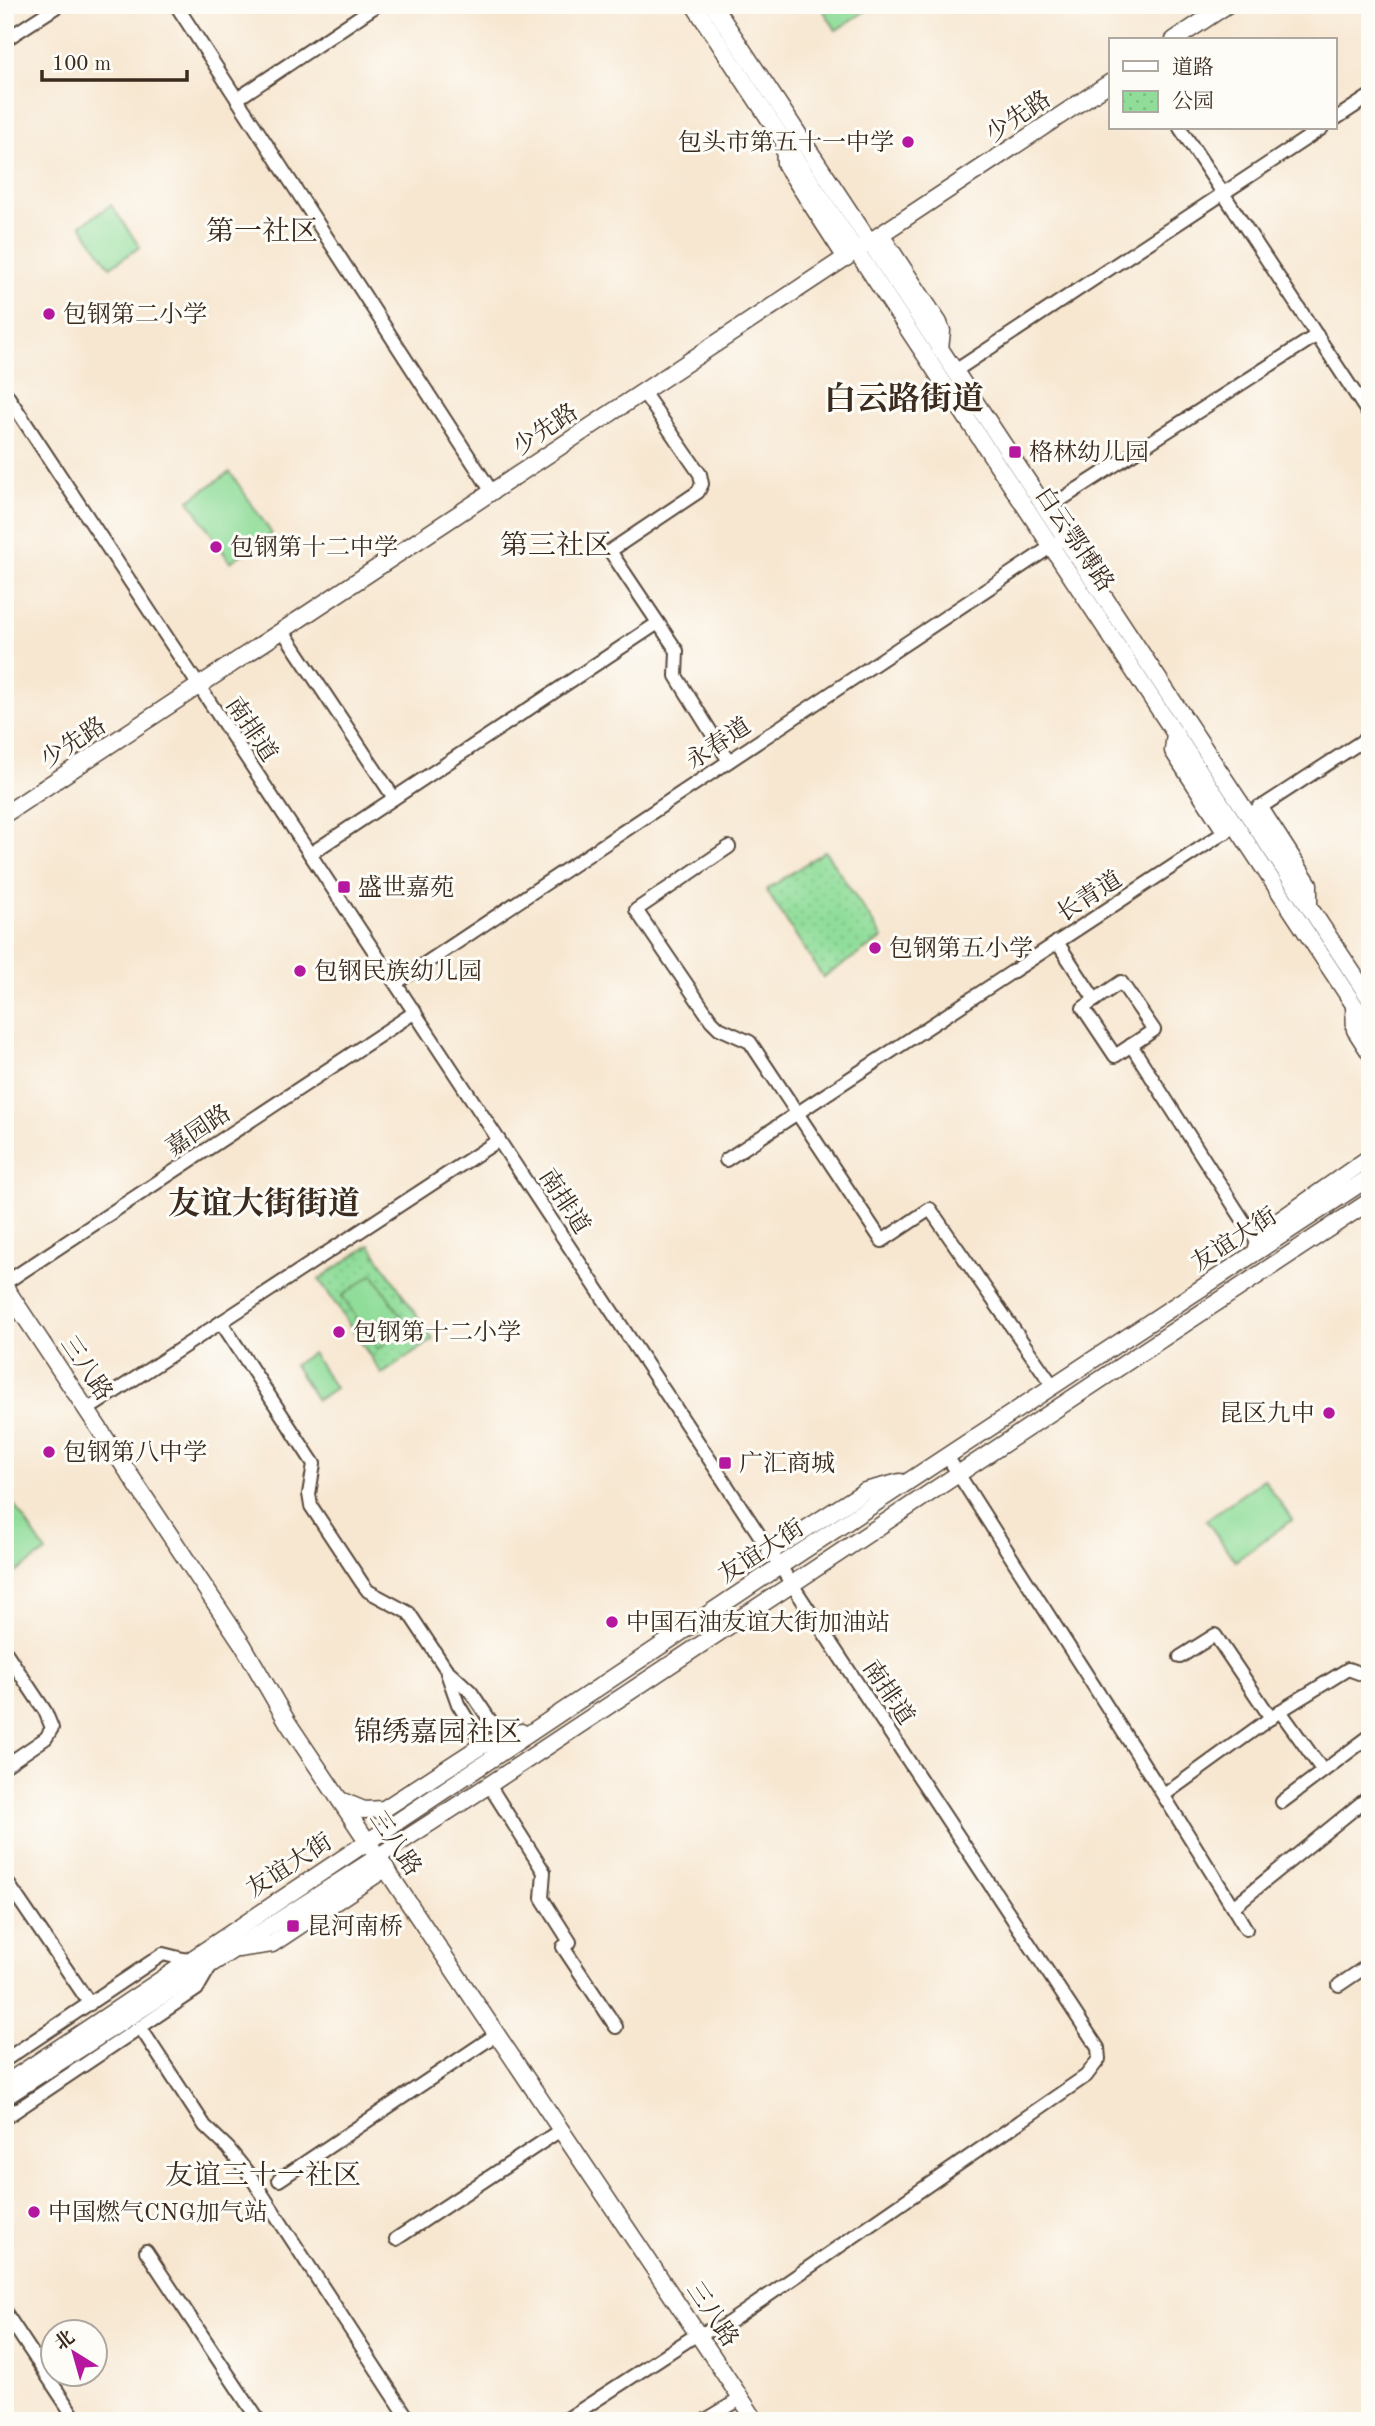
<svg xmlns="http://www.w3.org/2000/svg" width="1375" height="2426" font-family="'Old Standard TT','Noto Serif SC',serif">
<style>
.park{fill:url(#park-dots);stroke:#66845c;stroke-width:2}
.pitch{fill:#90dd9a;stroke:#66845c;stroke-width:2}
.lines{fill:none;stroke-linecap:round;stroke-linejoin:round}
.minor-casing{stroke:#574639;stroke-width:16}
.major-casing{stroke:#574639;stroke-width:19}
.minor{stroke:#fff;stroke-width:12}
.major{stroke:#fff;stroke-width:16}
.poi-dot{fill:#b5179e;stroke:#fdfcf7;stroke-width:2.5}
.labels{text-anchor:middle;stroke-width:6;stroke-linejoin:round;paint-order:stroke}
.street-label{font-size:24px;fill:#3b2a1e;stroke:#fdfcf7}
.poi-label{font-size:24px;fill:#3b2a1e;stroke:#fdfcf7;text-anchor:start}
.quarter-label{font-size:28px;fill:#3b2a1e;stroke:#fdfcf7}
.district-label{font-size:32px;font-weight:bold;fill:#3b2a1e;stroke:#fdfcf7}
</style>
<defs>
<pattern id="park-dots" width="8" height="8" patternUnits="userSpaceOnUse" patternTransform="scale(1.75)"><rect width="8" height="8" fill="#90dd9a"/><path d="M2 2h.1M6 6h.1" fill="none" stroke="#7dbe84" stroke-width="1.8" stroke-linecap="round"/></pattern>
</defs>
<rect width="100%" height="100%" fill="#fdfcf7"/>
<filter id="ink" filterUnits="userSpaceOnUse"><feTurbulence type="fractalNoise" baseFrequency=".0143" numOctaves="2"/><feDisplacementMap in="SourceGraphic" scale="14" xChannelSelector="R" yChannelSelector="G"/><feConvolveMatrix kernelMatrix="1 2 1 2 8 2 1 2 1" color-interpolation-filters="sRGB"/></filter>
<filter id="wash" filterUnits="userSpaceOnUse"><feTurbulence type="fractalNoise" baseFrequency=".00686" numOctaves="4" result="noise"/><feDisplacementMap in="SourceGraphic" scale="28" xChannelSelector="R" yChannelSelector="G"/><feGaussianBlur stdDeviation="1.57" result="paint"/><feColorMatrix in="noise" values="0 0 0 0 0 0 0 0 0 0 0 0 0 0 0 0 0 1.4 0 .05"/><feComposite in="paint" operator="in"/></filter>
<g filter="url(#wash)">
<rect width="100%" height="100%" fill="#f7e7d1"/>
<!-- park -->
<g class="park">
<polygon points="825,851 883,938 823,977 766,890"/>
<polygon points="370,1245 433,1340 382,1374 319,1279"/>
</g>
<!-- pitch -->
<g class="pitch">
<polygon points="820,5 875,5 836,30"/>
<polygon points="111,205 140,247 110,267 81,225"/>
<polygon points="230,472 272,534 230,562 189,500"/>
<polygon points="373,1274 408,1327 377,1349 342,1296"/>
<polygon points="312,1353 335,1388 317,1400 294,1365"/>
<polygon points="1264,1479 1292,1520 1235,1561 1206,1520"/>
<polygon points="5,1491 46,1552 5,1580"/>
</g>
</g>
<g filter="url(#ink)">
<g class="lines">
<defs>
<g id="minor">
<polyline points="176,5 492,492"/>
<polyline points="5,40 59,5"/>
<polyline points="237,99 377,5"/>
<polyline points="1335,119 1370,96"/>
<polyline points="1180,128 1370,416"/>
<polyline points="955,371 1322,128"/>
<polyline points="5,392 1098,2048 1099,2059 1086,2076 721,2328 699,2333 564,2421"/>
<polyline points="643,392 700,474 702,484 698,492 610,551 677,651 676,676 729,761"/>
<polyline points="1045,510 1317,335"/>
<polyline points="283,631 394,798"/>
<polyline points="1255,811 1370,736"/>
<polyline points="729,847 636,910 711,1020 719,1028 750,1042 882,1241 930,1209 1053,1386"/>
<polyline points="310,854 658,623"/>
<polyline points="1057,942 1095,1000"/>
<polygon points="1121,982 1154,1030 1115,1056 1083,1008"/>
<polyline points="396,983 1064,538"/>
<polyline points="1131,1045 1259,1245"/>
<polyline points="726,1160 1231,828"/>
<polyline points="5,1283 415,1012"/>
<polyline points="221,1322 314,1464 309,1494 311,1506 362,1583 368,1591 409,1613 446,1669 471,1692 502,1738"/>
<polyline points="87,1410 499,1140"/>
<path d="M947,1456C1046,1614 1150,1769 1246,1929"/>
<polyline points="5,1651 45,1711 52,1728 46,1738 5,1766"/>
<polyline points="1180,1657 1215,1635 1271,1718"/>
<polyline points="447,1673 458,1704 483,1745"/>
<polyline points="1280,1711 1323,1771"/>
<polyline points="489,1785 544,1872 542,1898 570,1942 563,1947 616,2027"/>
<polyline points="1164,1795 1280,1711 1348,1669 1370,1677"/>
<polyline points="1282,1802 1370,1736"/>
<polyline points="5,1879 90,2004"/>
<polyline points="1233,1907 1370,1796"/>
<polyline points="1339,1985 1370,1964"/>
<polyline points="140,2027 205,2126 228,2148 251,2177 410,2421"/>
<polyline points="5,2060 163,1954 187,1960"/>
<polyline points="5,2118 197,1989 211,1965"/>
<polyline points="279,2180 497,2034"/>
<polyline points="396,2239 562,2129"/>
<polyline points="146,2251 259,2421"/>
<polyline points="5,2312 77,2421"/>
<polyline points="704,2421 742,2398"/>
</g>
<g id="major">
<polyline points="694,5 1370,1029"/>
<polyline points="713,5 1370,999"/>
<polyline points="1174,40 1227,5"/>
<polyline points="784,142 785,164 846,258"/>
<polyline points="881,235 939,323 942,331 940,349"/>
<polyline points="1175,733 1173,751 1225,831"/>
<polyline points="1260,808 1309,884 1309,907"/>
<polyline points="5,814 1111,82"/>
<polyline points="1354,1006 1355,1030 1370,1053"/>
<polyline points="1257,1247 1274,1224 1370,1157"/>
<polyline points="5,1287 243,1645 288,1723 756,2421"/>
<polyline points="770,1552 865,1491 900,1482"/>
<polyline points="340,1800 364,1810 384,1809 481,1746 521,1732"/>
<polyline points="238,1949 272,1944 386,1868"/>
<polyline points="5,2084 780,1566 1370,1177"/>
<polyline points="5,2097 489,1785 1370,1201"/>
</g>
</defs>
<!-- minor casing -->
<use href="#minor" class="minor-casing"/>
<!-- major casing -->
<use href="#major" class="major-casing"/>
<!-- minor -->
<use href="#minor" class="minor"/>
<!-- major -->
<use href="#major" class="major"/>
</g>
</g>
<!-- markers -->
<g class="poi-dot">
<circle cx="908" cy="142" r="7"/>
<circle cx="49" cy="314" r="7"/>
<rect x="1008" y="445" width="14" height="14" rx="3.5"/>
<circle cx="216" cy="547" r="7"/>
<rect x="337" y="880" width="14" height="14" rx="3.5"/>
<circle cx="875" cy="948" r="7"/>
<circle cx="300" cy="971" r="7"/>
<circle cx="339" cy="1332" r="7"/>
<circle cx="1329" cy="1413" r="7"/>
<circle cx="49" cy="1452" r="7"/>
<rect x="718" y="1456" width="14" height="14" rx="3.5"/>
<circle cx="612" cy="1622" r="7"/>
<rect x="286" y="1919" width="14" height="14" rx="3.5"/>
<circle cx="34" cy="2212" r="7"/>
</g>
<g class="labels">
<!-- street labels -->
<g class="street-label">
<text transform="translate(1018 116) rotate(-34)" y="8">少先路</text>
<text transform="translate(545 429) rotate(-34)" y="8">少先路</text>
<text transform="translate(1075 539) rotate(56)" y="8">白云鄂博路</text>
<text transform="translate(252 729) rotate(56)" y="8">南排道</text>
<text transform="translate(73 742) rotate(-33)" y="8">少先路</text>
<text transform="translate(718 743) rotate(-34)" y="8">永春道</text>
<text transform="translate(1089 896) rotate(-33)" y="8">长青道</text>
<text transform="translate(198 1130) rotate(-34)" y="8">嘉园路</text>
<text transform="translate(565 1201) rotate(57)" y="8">南排道</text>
<text transform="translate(1234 1239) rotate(-33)" y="8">友谊大街</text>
<text transform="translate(87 1368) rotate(56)" y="8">三八路</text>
<text transform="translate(761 1551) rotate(-33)" y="8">友谊大街</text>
<text transform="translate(889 1692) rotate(56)" y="8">南排道</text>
<text transform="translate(396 1843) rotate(56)" y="8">三八路</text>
<text transform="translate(289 1865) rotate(-33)" y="8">友谊大街</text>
<text transform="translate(713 2314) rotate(56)" y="8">三八路</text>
</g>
<!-- poi labels -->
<g class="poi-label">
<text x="894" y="150" text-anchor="end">包头市第五十一中学</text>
<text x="63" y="322">包钢第二小学</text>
<text x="1029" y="460">格林幼儿园</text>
<text x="230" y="555">包钢第十二中学</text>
<text x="358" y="895">盛世嘉苑</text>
<text x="889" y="956">包钢第五小学</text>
<text x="314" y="979">包钢民族幼儿园</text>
<text x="353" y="1340">包钢第十二小学</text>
<text x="1315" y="1421" text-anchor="end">昆区九中</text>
<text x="63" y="1460">包钢第八中学</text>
<text x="739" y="1471">广汇商城</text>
<text x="626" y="1630">中国石油友谊大街加油站</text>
<text x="307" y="1934">昆河南桥</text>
<text x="48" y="2220">中国燃气CNG加气站</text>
</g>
<!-- quarter labels -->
<g class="quarter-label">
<text x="262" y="240">第一社区</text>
<text x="556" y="554">第三社区</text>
<text x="438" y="1741">锦绣嘉园社区</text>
<text x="263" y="2184">友谊三十一社区</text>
</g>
<!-- district labels -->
<g class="district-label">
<text x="904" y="409">白云路街道</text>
<text x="264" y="1214">友谊大街街道</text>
</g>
</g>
<!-- margin -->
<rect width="1375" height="2426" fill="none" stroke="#fdfcf7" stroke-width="28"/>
<!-- legend -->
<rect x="1109" y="38" width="228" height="91" fill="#fdfcf7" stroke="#afa8a0" stroke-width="2"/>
<rect x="1123" y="61" width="35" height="10" fill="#ffffff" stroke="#afa8a0" stroke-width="2"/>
<text x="1172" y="74" font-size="21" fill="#3b2a1e">道路</text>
<rect x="1123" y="91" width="35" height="21" fill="url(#park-dots)" stroke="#afa8a0" stroke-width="2"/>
<text x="1172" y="108" font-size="21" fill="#3b2a1e">公园</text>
<!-- north arrow -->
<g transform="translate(74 2353) rotate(323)"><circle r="33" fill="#fdfcf7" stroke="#afa8a0" stroke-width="2"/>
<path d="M0-5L12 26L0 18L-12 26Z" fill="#b5179e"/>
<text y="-10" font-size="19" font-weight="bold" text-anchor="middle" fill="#3b2a1e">北</text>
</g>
<!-- scale -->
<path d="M42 70v10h145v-10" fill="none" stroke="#3b2a1e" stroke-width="3.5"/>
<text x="52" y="70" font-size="21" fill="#3b2a1e" stroke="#fdfcf7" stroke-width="5" paint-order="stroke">100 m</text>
</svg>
